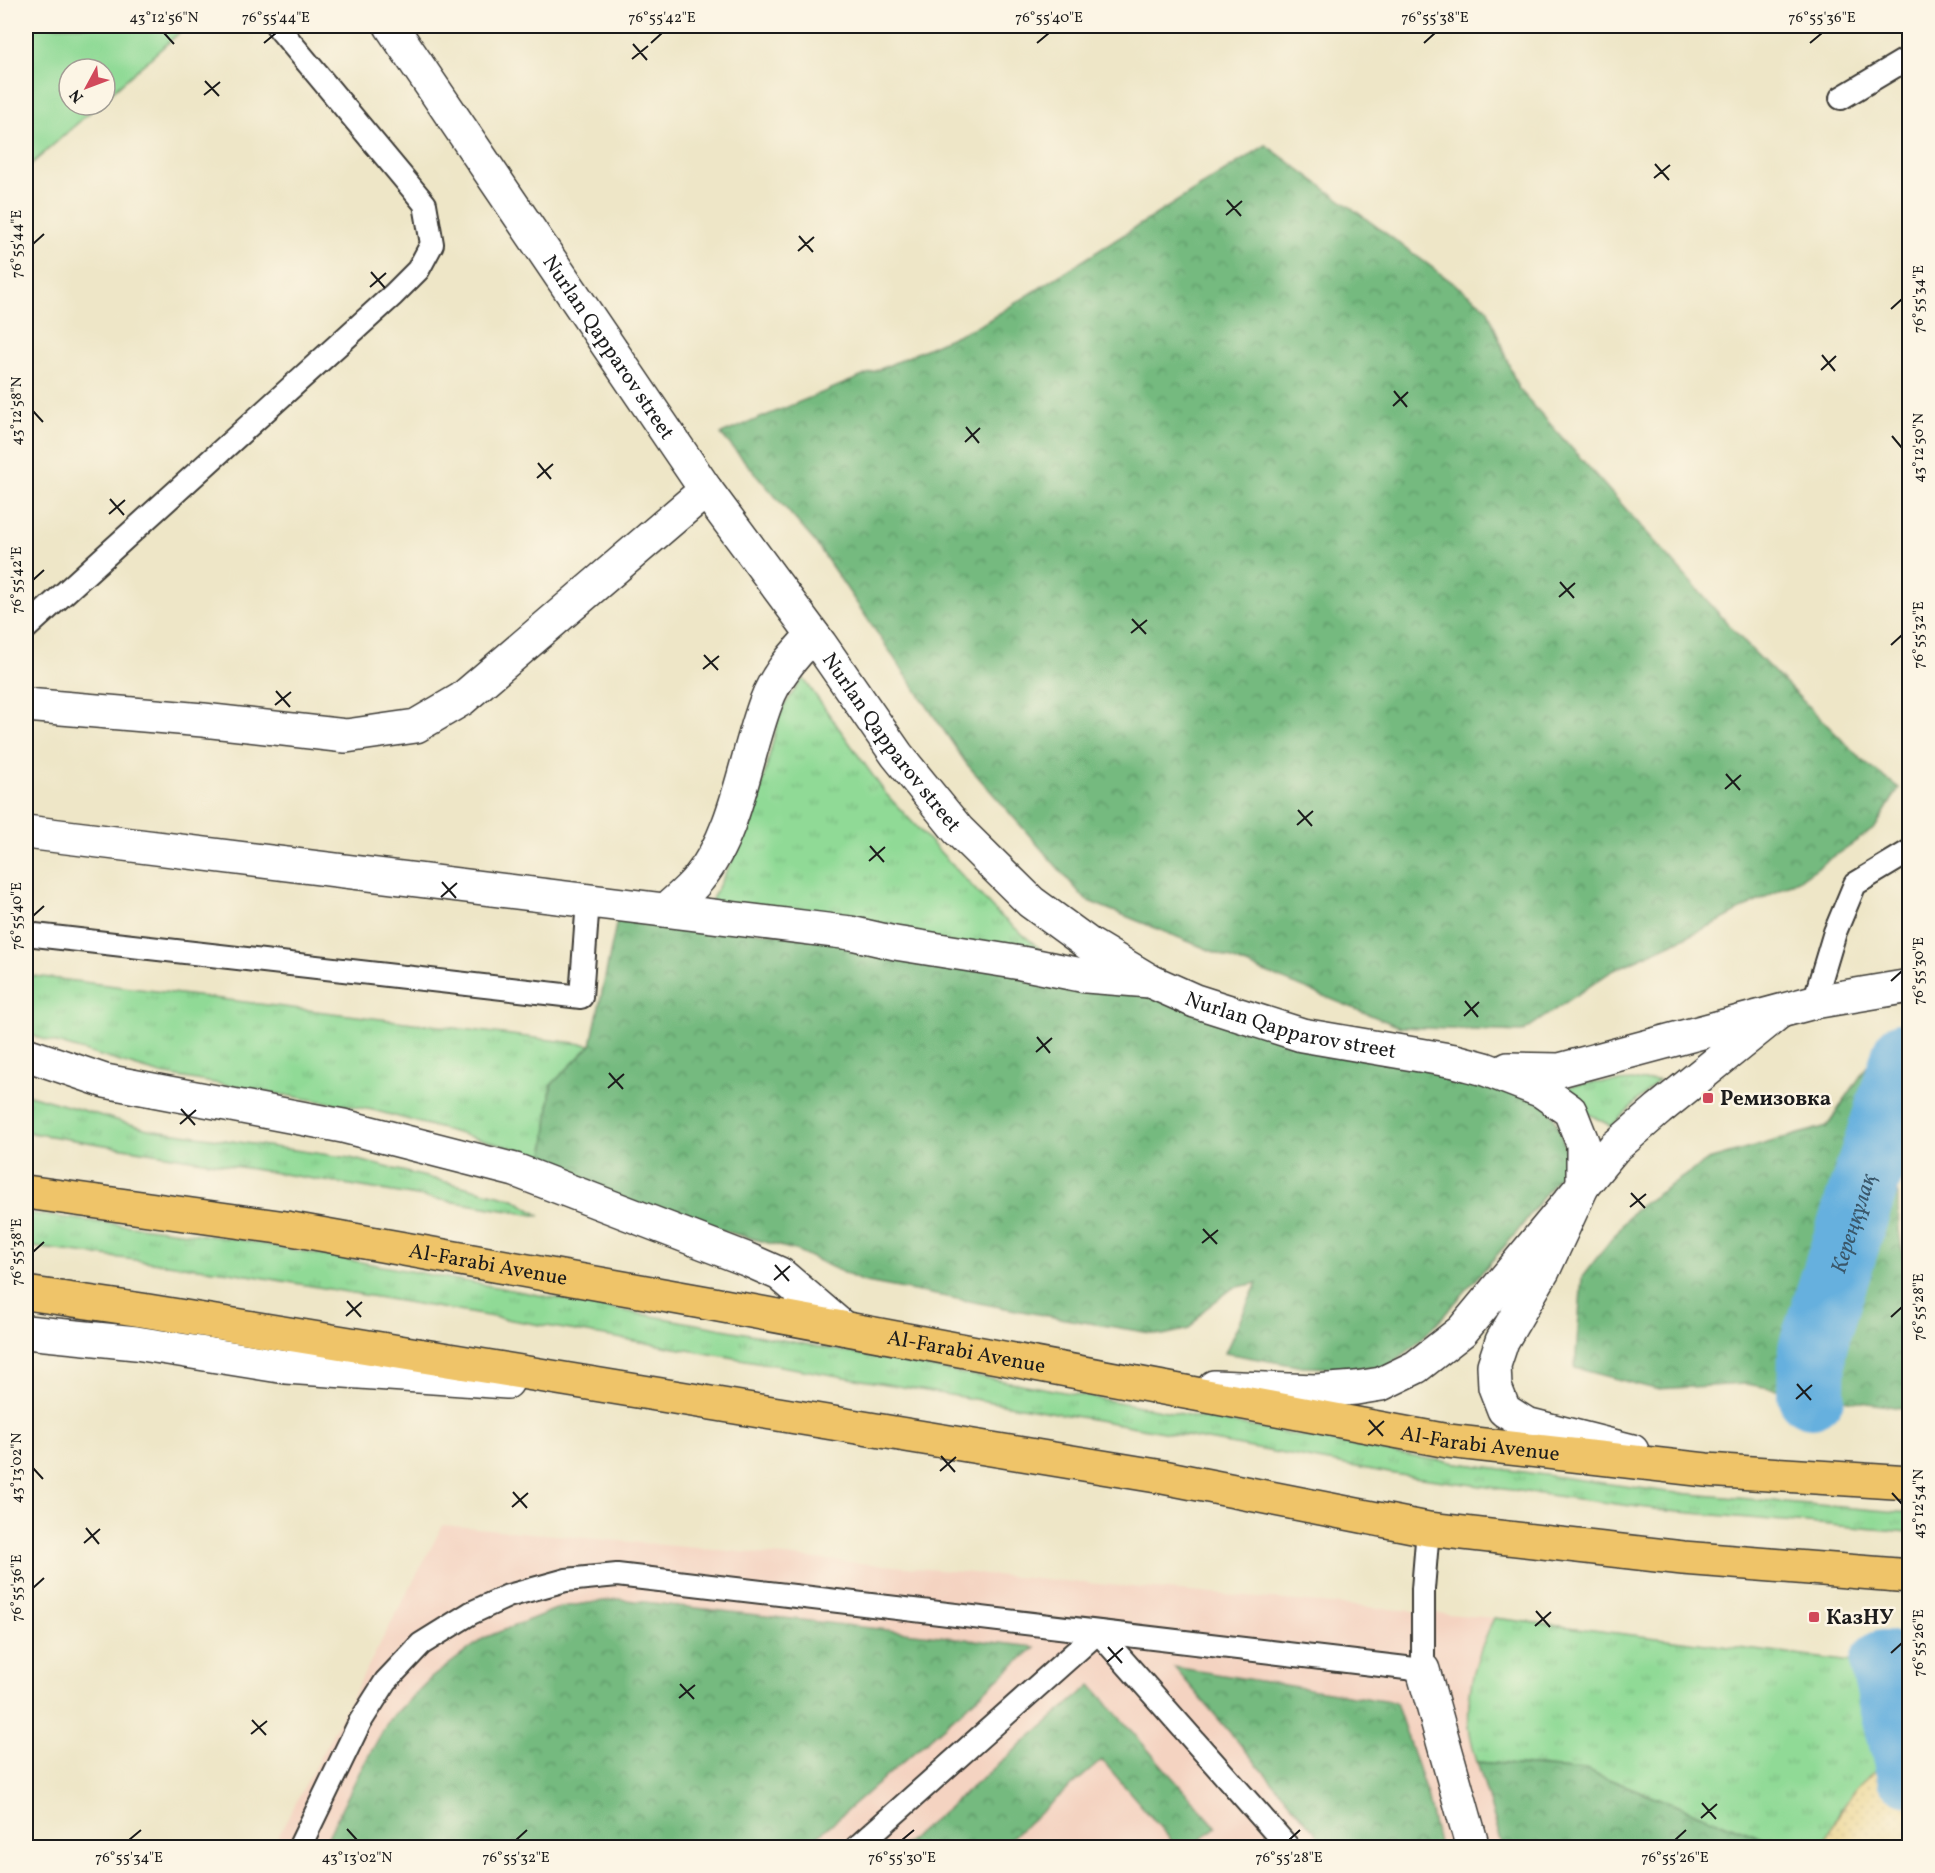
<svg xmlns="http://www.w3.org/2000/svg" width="1935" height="1873" font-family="Vollkorn,serif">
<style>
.built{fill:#f4d3c1}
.grass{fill:url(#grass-tufts);stroke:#567b59;stroke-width:1.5}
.forest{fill:url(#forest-crowns);stroke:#486b4e;stroke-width:1.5}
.sand{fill:url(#sand-dots);stroke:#857b5d;stroke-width:1.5}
.green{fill:#90da96;stroke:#567b59;stroke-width:1.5}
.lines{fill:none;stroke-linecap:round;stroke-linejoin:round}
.river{stroke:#66b0de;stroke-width:68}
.service-casing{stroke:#3c3a36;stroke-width:26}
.minor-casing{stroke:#3c3a36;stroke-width:36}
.tertiary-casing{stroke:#3c3a36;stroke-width:36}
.primary-casing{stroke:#3c3a36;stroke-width:36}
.service{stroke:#fff;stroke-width:22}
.minor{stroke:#fff;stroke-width:33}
.tertiary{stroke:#fff;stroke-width:33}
.primary{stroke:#efc469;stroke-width:33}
.ticks{fill:none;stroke:#1c1c1c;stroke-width:2}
.poi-dot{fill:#d1495b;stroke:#fcf5e5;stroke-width:2}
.labels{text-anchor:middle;stroke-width:5;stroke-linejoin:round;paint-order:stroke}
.street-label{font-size:21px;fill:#1c1c1c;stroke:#fcf5e5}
.poi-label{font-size:21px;font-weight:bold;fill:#1c1c1c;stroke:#fcf5e5;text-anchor:start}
.water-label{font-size:22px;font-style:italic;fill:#3a576a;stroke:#fcf5e5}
.neatline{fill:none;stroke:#1c1c1c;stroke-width:2}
.ticks-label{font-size:15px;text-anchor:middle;fill:#1c1c1c}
</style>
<defs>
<pattern id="grass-tufts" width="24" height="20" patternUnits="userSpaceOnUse" patternTransform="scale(1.5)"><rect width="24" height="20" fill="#90da96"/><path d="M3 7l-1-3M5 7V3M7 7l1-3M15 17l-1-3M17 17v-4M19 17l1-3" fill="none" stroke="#7cba81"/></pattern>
<pattern id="forest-crowns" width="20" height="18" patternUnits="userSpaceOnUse" patternTransform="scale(1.5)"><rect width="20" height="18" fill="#74ba7f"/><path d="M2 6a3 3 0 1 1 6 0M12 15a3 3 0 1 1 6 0" fill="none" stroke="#5e9667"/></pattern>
<pattern id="sand-dots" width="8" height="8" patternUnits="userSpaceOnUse" patternTransform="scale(1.5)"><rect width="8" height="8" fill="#eeda9e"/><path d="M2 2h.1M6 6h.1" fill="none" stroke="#ccba88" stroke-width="1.8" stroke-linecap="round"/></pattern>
</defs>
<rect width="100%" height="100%" fill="#fcf5e5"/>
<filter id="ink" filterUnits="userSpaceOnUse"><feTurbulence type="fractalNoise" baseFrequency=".0167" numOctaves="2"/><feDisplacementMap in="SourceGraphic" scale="12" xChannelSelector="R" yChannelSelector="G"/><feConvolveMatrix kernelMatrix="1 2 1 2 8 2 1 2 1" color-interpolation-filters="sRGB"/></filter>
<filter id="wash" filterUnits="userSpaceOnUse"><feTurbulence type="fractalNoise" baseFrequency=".008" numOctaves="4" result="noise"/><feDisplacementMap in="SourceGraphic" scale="24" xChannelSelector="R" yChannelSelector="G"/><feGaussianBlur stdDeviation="1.35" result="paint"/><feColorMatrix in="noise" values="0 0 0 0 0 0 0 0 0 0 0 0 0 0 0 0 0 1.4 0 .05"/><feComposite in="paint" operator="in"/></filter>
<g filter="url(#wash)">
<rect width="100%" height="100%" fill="#eee6c7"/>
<!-- built -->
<polygon class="built" points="443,1525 1005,1576 1494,1618 1909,1669 1909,1847 272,1848"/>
<!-- grass -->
<g class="grass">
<polygon points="803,678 886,794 997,913 1056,962 711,901 753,820 781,710"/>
<polygon points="26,975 591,1045 551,1085 544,1157 373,1110 161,1074 26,1034"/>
<polygon points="1659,1080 1611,1126 1583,1111 1563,1087 1590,1083"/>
<polygon points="26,1094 148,1129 350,1158 514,1199 540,1216 26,1132"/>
<polygon points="26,1213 236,1239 1415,1457 1668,1492 1909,1513 1909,1532 1669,1511 1406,1476 1097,1420 230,1272 26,1246"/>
<path d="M1494,1618L1909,1669V1761L1894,1762L1841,1809L1823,1847H1785L1585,1770L1477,1762C1474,1751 1470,1738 1469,1726C1466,1688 1478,1652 1494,1618Z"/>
</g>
<!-- forest -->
<g class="forest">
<polygon points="1266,145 1487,308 1518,388 1745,643 1865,763 1899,788 1875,828 1802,878 1714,924 1612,971 1522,1032 1400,1027 1086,900 966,763 815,542 721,434 885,367 984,323"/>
<polygon points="618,915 1021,963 1542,1091 1559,1128 1569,1162 1517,1232 1440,1320 1412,1348 1384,1369 1303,1367 1225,1353 1257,1283 1233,1288 1204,1310 1189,1329 1163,1335 1059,1318 861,1281 798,1251 566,1188 544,1157 551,1085 591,1045"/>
<polygon points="1892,1029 1899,1230 1909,1295 1910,1393 1907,1409 1745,1384 1655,1389 1575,1368 1582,1277 1634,1210 1708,1160 1827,1126"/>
<polygon points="618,1599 1035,1647 805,1847 323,1847 359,1773 389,1720 431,1678 484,1638 561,1607"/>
<polygon points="1174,1667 1396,1703 1427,1795 1439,1847 1328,1847"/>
<polygon points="1091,1685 1216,1827 1191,1847 1177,1847 1102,1760 1000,1847 902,1847"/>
<polygon points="1477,1762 1585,1770 1785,1847 1503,1847"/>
</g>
<!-- sand -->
<path class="sand" d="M1909,1761V1847H1823C1842,1808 1860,1765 1909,1761Z"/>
<!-- green -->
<polygon class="green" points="26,26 187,26 105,98 105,69 69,69 69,105 98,105 26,169"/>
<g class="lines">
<!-- river -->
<g class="river">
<path id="s1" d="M1811,1394L1812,1349L1906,1055"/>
<polyline points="1884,1664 1910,1772"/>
</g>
</g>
</g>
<g filter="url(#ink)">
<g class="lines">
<defs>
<g id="service">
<polyline points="1841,98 1910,57"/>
<polyline points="26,628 393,295 418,270 432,244 425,204 277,26"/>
<polyline points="26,934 581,997 588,900"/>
<polyline points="1814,1002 1835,932 1855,884 1910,851"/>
<polyline points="299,1848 360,1722 386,1681 421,1644 471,1613 508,1596 566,1580 617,1575 1423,1670 1423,1589 1428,1529"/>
<polyline points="856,1848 1098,1632 1289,1848"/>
</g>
<g id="minor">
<polyline points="26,705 203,720 346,736 416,726 462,699 706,490"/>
<polyline points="26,832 851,933 895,943 1021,963 1086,976 1150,981"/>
<path d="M666,910C677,900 690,890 699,878C737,832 745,757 766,702C776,675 794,655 813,635"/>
<polyline points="1423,1670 1473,1848"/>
</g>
<g id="tertiary">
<path id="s2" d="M391,26L706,490L820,644L897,755L958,830L1031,902L1090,945L1150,981L1195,1001L1302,1035L1455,1061L1485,1069L1542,1091L1570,1111L1583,1144V1185L1543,1271L1502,1341L1494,1365L1495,1387L1504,1410L1526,1424L1632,1451"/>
<polyline points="26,1054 105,1081 343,1126 515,1170 746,1259 780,1274 843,1328"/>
<polyline points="1508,1069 1560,1070 1814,1002 1910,986"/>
<polyline points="26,1332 136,1343 286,1367 507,1382"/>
<polyline points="1214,1387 1316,1391 1356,1388 1381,1384 1416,1367 1462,1331 1614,1148 1659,1109 1778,1013"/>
</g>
<g id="primary">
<path id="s3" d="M26,1192L286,1228L713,1304L1448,1441L1706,1470L1910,1483"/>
<polyline points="26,1293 142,1310 1163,1477 1428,1529 1683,1558 1910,1576"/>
</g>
</defs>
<!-- service casing -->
<use href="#service" class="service-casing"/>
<!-- minor casing -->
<use href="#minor" class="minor-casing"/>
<!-- tertiary casing -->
<use href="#tertiary" class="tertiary-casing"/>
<!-- primary casing -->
<use href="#primary" class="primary-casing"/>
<!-- service -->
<use href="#service" class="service"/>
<!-- minor -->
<use href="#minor" class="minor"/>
<!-- tertiary -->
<use href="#tertiary" class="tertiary"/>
<!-- primary -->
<use href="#primary" class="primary"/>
</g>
</g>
<!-- ticks -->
<path class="ticks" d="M164,33L174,44M264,43L276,33M651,43L662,33M1037,43L1049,33M1424,43L1435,33M1810,43L1822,33M633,44L647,60M632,59L648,46M205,81L219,96M204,95L220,82M1655,164L1669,180M1654,178L1670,165M1227,200L1241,216M1226,215L1242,201M799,236L813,252M33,244L44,234M798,251L814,237M371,272L385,288M370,287L386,273M1891,309L1902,299M1822,355L1835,371M1821,370L1836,356M1394,391L1407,407M1393,406L1408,392M33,411L43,422M966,427L979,443M1892,436L1902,448M965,442L980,428M538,463L551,479M537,478L553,464M110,499L124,515M109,514L125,500M33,580L44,570M1560,582L1574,598M1559,597L1575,583M1132,619L1146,634M1131,633L1147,620M1891,645L1902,635M704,655L718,670M703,669L719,656M276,691L290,707M275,705L291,692M1726,774L1740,790M1725,789L1741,775M1298,810L1312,826M1297,825L1313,811M870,846L884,862M869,861L885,847M442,882L456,898M441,897L457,883M33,916L44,906M1891,981L1902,971M1465,1001L1478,1017M1464,1016L1479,1002M1037,1037L1050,1053M1036,1052L1052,1038M609,1073L623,1089M608,1088L624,1074M181,1109L195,1125M180,1124L196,1110M1631,1193L1645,1208M1630,1207L1646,1194M1203,1229L1217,1244M1202,1243L1218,1230M33,1252L44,1242M775,1265L789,1281M774,1280L790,1266M347,1301L361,1317M346,1316L362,1302M1891,1317L1902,1307M1797,1384L1811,1400M1796,1399L1812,1385M1369,1420L1383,1436M1368,1435L1384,1421M941,1456L955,1472M33,1468L43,1479M940,1471L956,1457M513,1492L527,1508M1892,1493L1902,1504M512,1507L528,1493M86,1528L99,1544M84,1543L100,1529M33,1588L44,1578M1536,1611L1550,1627M1535,1626L1551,1612M1108,1647L1122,1663M1891,1653L1902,1643M1107,1662L1123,1648M680,1684L694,1699M679,1698L695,1685M252,1720L266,1735M251,1734L267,1721M1702,1803L1716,1819M1701,1818L1717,1804M347,1829L357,1840M129,1840L141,1830M516,1840L527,1830M902,1840L914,1830M1289,1840L1300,1830M1675,1840L1686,1830"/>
<!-- markers -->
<g class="poi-dot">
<rect x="1702" y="1092" width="12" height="12" rx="3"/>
<rect x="1808" y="1611" width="12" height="12" rx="3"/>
</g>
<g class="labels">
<!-- street labels -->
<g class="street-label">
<text dy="7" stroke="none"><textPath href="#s2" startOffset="388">Nurlan Qapparov street</textPath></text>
<text dy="7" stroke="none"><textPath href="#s2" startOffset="874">Nurlan Qapparov street</textPath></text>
<text dy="7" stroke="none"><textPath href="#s2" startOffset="1378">Nurlan Qapparov street</textPath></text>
<text dy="7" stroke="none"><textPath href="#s3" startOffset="468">Al-Farabi Avenue</textPath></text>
<text dy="7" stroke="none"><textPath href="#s3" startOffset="954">Al-Farabi Avenue</textPath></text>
<text dy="7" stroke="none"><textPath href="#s3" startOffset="1476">Al-Farabi Avenue</textPath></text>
</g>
<!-- poi labels -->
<g class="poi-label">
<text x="1720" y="1105">Ремизовка</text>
<text x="1826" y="1624">КазНУ</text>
</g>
<!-- water labels -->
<g class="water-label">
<text dy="8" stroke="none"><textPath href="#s1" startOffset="177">Кереңқұлақ</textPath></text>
</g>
</g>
<!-- margin -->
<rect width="1935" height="1873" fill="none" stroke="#fcf5e5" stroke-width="66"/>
<!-- north arrow -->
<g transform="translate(87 87) rotate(229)"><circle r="28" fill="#fcf5e5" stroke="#a29e95" stroke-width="1.5"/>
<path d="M0-4.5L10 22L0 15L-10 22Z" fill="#d1495b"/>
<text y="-9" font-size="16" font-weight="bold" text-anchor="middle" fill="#1c1c1c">N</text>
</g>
<rect x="33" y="33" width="1869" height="1807" class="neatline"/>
<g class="ticks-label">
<text x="164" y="22">43°12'56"N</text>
<text x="276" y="22">76°55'44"E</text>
<text x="662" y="22">76°55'42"E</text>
<text x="1049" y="22">76°55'40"E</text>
<text x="1435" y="22">76°55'38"E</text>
<text x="1822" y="22">76°55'36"E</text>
<text transform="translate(16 244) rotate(-90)" y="5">76°55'44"E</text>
<text transform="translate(1918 299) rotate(-90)" y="5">76°55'34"E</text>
<text transform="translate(16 411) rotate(-90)" y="5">43°12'58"N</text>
<text transform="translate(1918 448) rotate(-90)" y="5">43°12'50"N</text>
<text transform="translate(16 580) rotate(-90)" y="5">76°55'42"E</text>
<text transform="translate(1918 635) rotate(-90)" y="5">76°55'32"E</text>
<text transform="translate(16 916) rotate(-90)" y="5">76°55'40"E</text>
<text transform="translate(1918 971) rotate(-90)" y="5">76°55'30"E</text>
<text transform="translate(16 1252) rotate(-90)" y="5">76°55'38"E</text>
<text transform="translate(1918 1307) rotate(-90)" y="5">76°55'28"E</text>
<text transform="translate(16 1468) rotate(-90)" y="5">43°13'02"N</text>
<text transform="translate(1918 1504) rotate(-90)" y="5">43°12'54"N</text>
<text transform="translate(16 1588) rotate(-90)" y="5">76°55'36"E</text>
<text transform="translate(1918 1643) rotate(-90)" y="5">76°55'26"E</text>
<text x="129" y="1862">76°55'34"E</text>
<text x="357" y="1862">43°13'02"N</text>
<text x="516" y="1862">76°55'32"E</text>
<text x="902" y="1862">76°55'30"E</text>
<text x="1289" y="1862">76°55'28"E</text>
<text x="1675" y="1862">76°55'26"E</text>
</g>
</svg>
